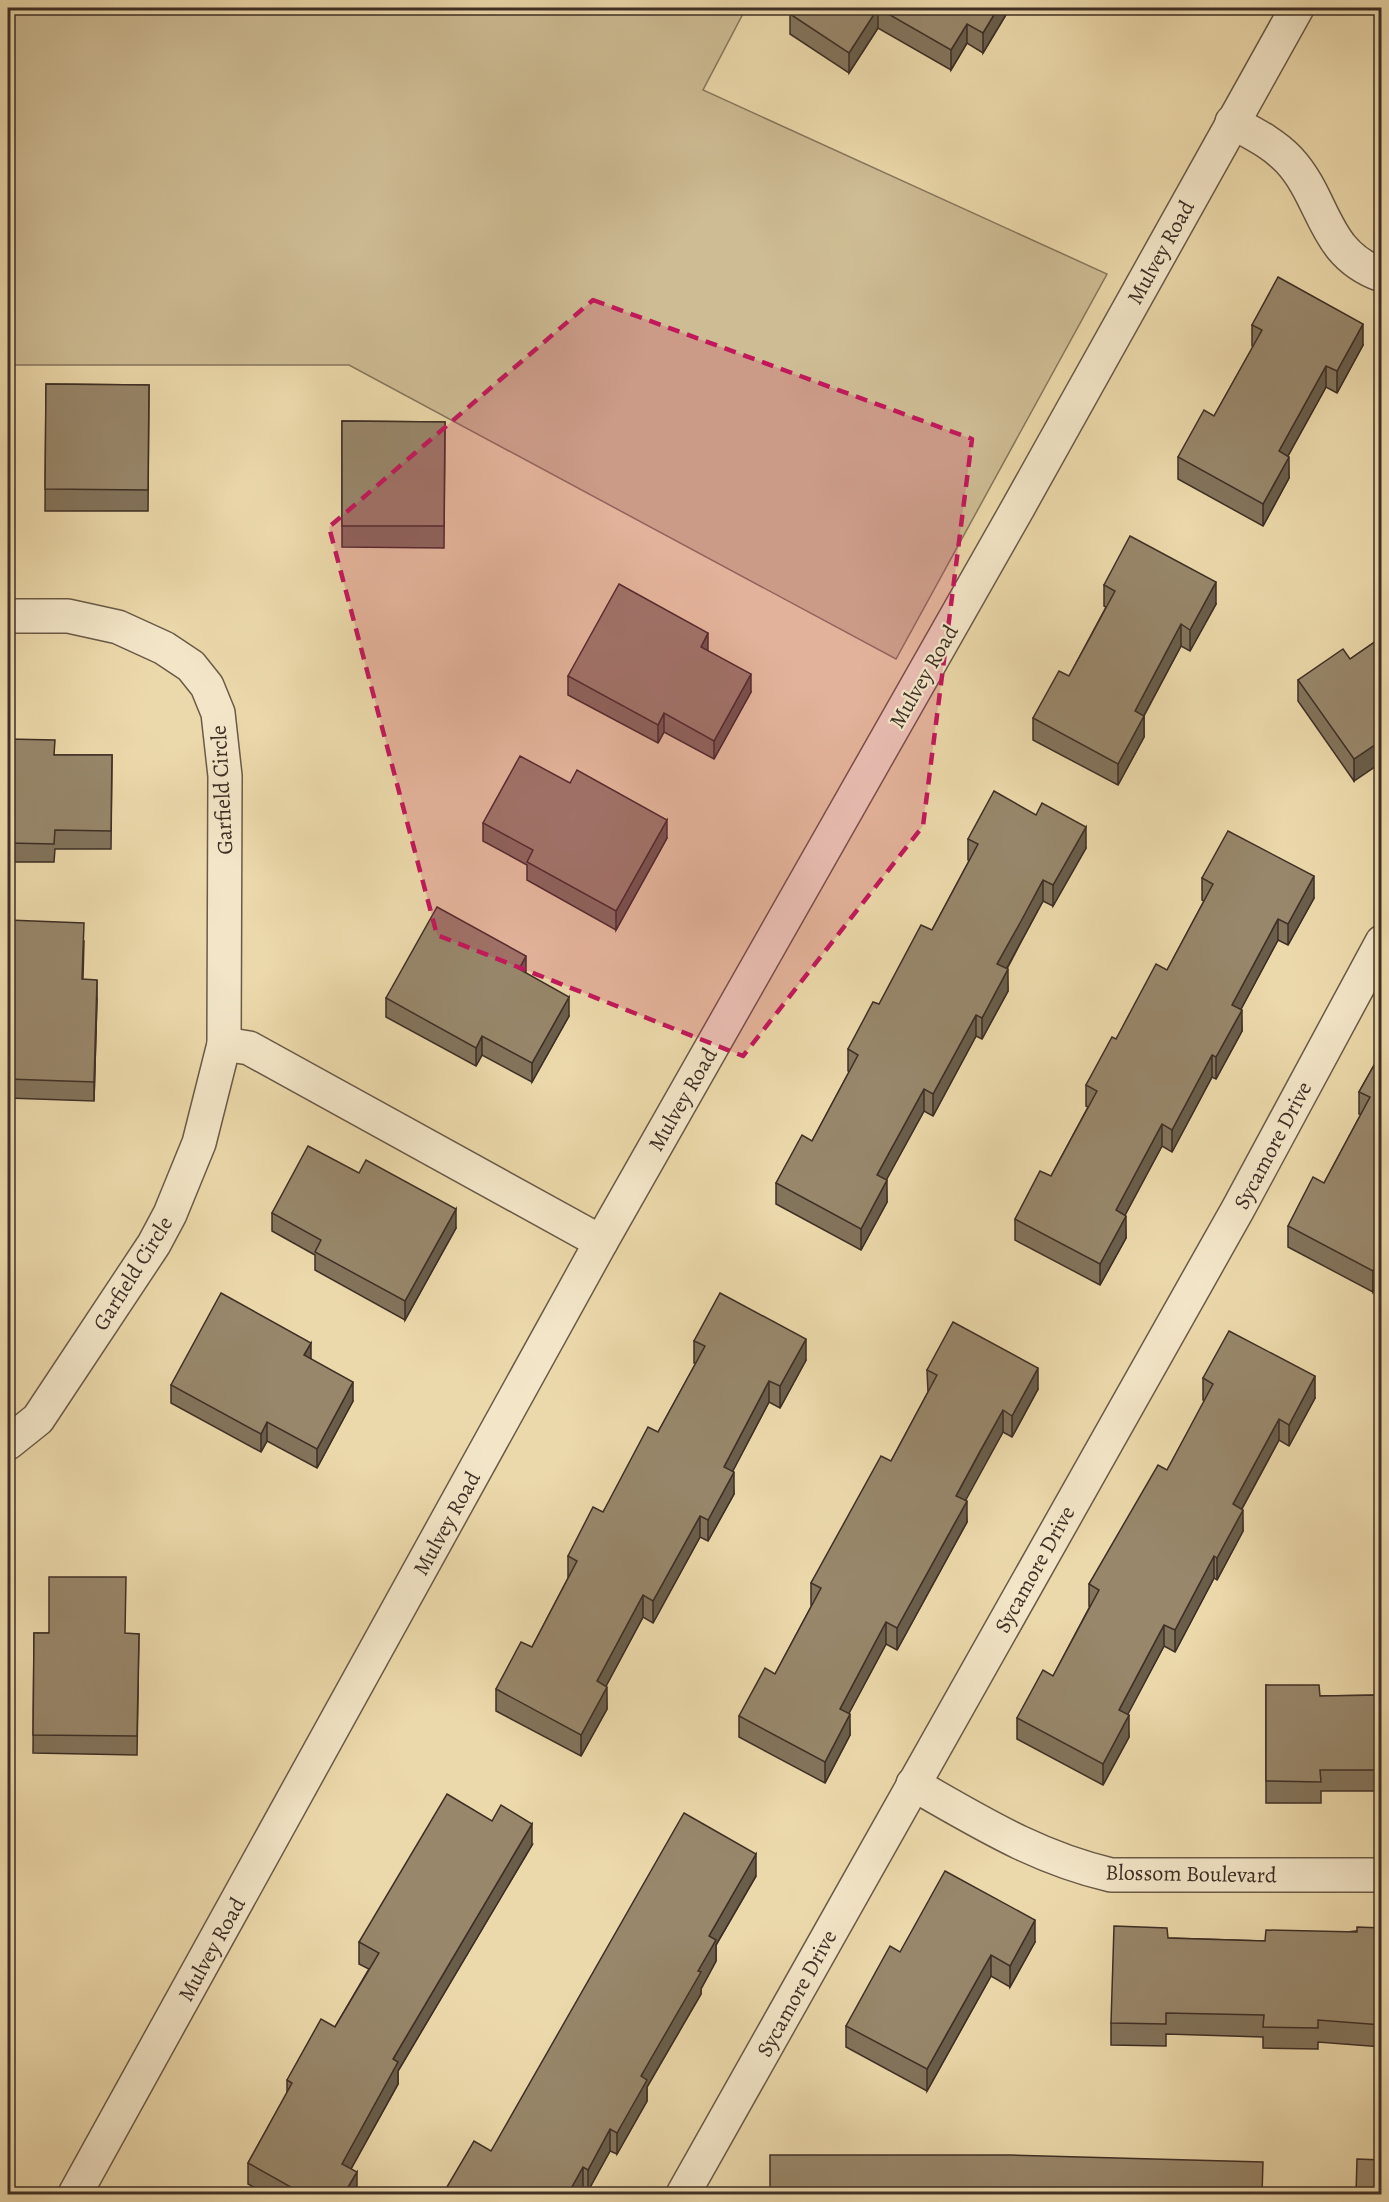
<svg xmlns="http://www.w3.org/2000/svg" width="1389" height="2202" font-family="Alegreya,serif">
<style>
.green{fill:#cebc94;stroke:#86765d;stroke-width:1.5}
.lines{fill:none;stroke-linecap:round;stroke-linejoin:round}
.street-casing{stroke:#6a5a47;stroke-width:36}
.street{stroke:#f3e6c8;stroke-width:33}
.wall{fill:#83745c;stroke:#3e2f26;stroke-width:1.5}
.shaded-wall{fill:#6a5e4b;stroke:#3e2f26;stroke-width:1.5}
.building{fill:#98876b;stroke:#3e2f26;stroke-width:1.5}
.marked{fill:#c2185b;fill-opacity:0.2;stroke:#c2185b;stroke-width:4.5;stroke-dasharray:12 8;stroke-linejoin:round}
.labels{text-anchor:middle;stroke-width:4.5;stroke-linejoin:round;paint-order:stroke}
.street-label{font-size:22px;fill:#3e2f26;stroke:#f3e6c8}
</style>
<rect width="100%" height="100%" fill="#ecd9ab"/>
<filter id="stains"><feTurbulence type="fractalNoise" baseFrequency=".00333" numOctaves="4"/><feColorMatrix values="0 0 0 0 .2 0 0 0 0 .09 0 0 0 0 .02 0 0 0 .5 -.17"/></filter>
<radialGradient id="worn" r=".72"><stop offset=".6" stop-color="#630" stop-opacity="0"/><stop offset="1" stop-color="#630" stop-opacity=".3"/></radialGradient>
<!-- green -->
<polygon class="green" points="8,8 746,8 703,90 1107,274 896,659 349,365 8,365"/>
<g class="lines">
<defs>
<g id="street">
<path d="M1232,122C1252,133 1273,143 1289,160C1326,200 1322,254 1382,275"/>
<polyline points="8,616 68,616 118,627 164,648 191,666 207,686 218,713 225,776 224,1044 199,1143 170,1214 154,1244 38,1419 8,1443"/>
<polyline points="224,1044 249,1048 601,1242"/>
<path d="M913,1784C980,1822 1035,1857 1111,1875H1382"/>
<polyline points="75,2194 601,1242 1019,506 1297,8"/>
<polyline points="683,2194 1238,1209 1382,942"/>
</g>
</defs>
<!-- street casing -->
<use href="#street" class="street-casing"/>
<!-- street -->
<use href="#street" class="street"/>
</g>
<!-- wall -->
<g class="wall">
<polygon points="795,8 1007,8 1007,13 983,53 967,43 951,70 878,28 849,73 790,34 790,14"/>
<polygon points="1380,91 1382,91 1382,209 1379,209"/>
<polygon points="1252,325 1363,345 1337,393 1326,387 1288,456 1289,478 1263,526 1178,479 1178,457 1214,416 1253,347 1252,346"/>
<polygon points="46,384 149,385 148,511 45,511"/>
<polygon points="342,421 445,422 444,548 342,547"/>
<polygon points="1104,585 1216,604 1190,651 1181,646 1144,716 1144,737 1118,785 1033,740 1033,718 1069,676 1106,607 1104,606"/>
<polygon points="1382,637 1354,781 1298,701 1298,680 1350,659"/>
<polygon points="708,651 751,692 714,759 664,732 658,743 568,695 568,676"/>
<polygon points="8,739 55,755 112,755 111,849 55,849 54,862 8,862"/>
<polygon points="570,783 667,838 616,930 527,880 527,865 483,841 483,823"/>
<polygon points="1036,815 1086,848 1053,906 1043,901 1020,944 1007,969 1008,991 982,1039 976,1036 933,1116 924,1111 886,1180 887,1202 861,1250 776,1204 776,1183 812,1141 849,1072 848,1071 848,1049 932,930 969,861 968,860 968,839"/>
<polygon points="1202,878 1314,898 1288,945 1278,940 1241,1009 1242,1031 1216,1079 1212,1077 1172,1152 1162,1146 1125,1215 1126,1238 1100,1285 1015,1240 1015,1219 1051,1176 1088,1107 1086,1106 1086,1085 1116,1039 1167,970 1204,901 1202,900"/>
<polygon points="8,934 84,941 83,979 97,998 94,1101 8,1098"/>
<polygon points="526,974 569,1016 532,1082 482,1055 476,1066 386,1017 386,998"/>
<polygon points="1382,1051 1373,1292 1288,1247 1288,1226 1324,1183 1361,1114 1359,1114 1359,1092"/>
<polygon points="359,1173 456,1228 405,1320 315,1270 315,1255 272,1231 272,1213"/>
<polygon points="694,1341 806,1360 780,1408 769,1402 732,1472 734,1494 708,1541 700,1537 653,1623 643,1617 606,1686 607,1709 581,1756 496,1711 496,1689 532,1647 568,1578 568,1556 603,1512 658,1432 696,1363 694,1363"/>
<polygon points="311,1360 353,1401 317,1468 267,1441 261,1452 171,1403 171,1385"/>
<polygon points="927,1370 1038,1389 1012,1437 1003,1432 979,1474 965,1500 967,1522 897,1650 886,1644 849,1713 850,1735 825,1783 739,1737 739,1716 775,1674 812,1605 811,1605 811,1583 891,1461 928,1392"/>
<polygon points="1203,1378 1315,1398 1289,1446 1279,1440 1242,1509 1243,1531 1217,1580 1214,1578 1175,1652 1164,1646 1127,1715 1129,1737 1103,1785 1017,1739 1017,1718 1053,1676 1090,1606 1089,1606 1089,1584 1167,1470 1205,1401 1203,1400"/>
<polygon points="34,1633 139,1634 137,1755 33,1753"/>
<polygon points="1266,1685 1320,1696 1382,1695 1382,1791 1321,1791 1321,1803 1266,1803"/>
<polygon points="532,1845 398,2071 398,2084 351,2169 356,2194 266,2194 248,2184 248,2163 287,2093 287,2080 335,2027 369,1969 359,1964 359,1942"/>
<polygon points="756,1876 716,1945 716,1961 701,1989 701,1994 647,2087 647,2101 617,2154 610,2151 588,2191 583,2188 580,2194 444,2194 444,2192 491,2151"/>
<polygon points="1382,1928 1382,2047 1318,2042 1318,2049 1263,2048 1263,2037 1166,2034 1166,2046 1111,2045 1111,2023 1168,1938 1265,1941"/>
<polygon points="1035,1942 1010,1987 991,1976 927,2091 846,2047 846,2026 900,1952"/>
</g>
<!-- shaded-wall -->
<g class="shaded-wall">
<polygon points="878,8 878,28 849,73 849,53"/>
<polygon points="998,8 1007,8 1007,13 983,53 983,33"/>
<polygon points="967,24 967,43 951,70 951,50"/>
<polygon points="1363,324 1363,345 1337,393 1337,371"/>
<polygon points="1326,366 1326,387 1279,472 1279,451"/>
<polygon points="1289,457 1289,478 1263,526 1263,504"/>
<polygon points="1216,582 1216,604 1190,651 1190,630"/>
<polygon points="1181,624 1181,646 1135,732 1135,711"/>
<polygon points="708,633 708,652 701,647"/>
<polygon points="751,674 751,692 714,759 714,741"/>
<polygon points="664,713 664,732 658,743 658,725"/>
<polygon points="1144,716 1144,737 1118,785 1118,764"/>
<polygon points="1382,740 1382,762 1354,781 1354,759"/>
<polygon points="667,820 667,838 616,930 616,911"/>
<polygon points="1086,827 1086,848 1053,906 1053,885"/>
<polygon points="1314,876 1314,898 1288,945 1288,924"/>
<polygon points="1043,880 1043,901 997,986 997,964"/>
<polygon points="1278,919 1278,940 1232,1026 1232,1005"/>
<polygon points="526,956 526,975 519,969"/>
<polygon points="1008,969 1008,991 982,1039 982,1018"/>
<polygon points="97,980 97,998 94,1101 94,1082"/>
<polygon points="569,997 569,1016 532,1082 532,1063"/>
<polygon points="1242,1010 1242,1031 1216,1079 1216,1057"/>
<polygon points="976,1015 976,1036 933,1116 933,1094"/>
<polygon points="482,1036 482,1055 476,1066 476,1048"/>
<polygon points="1212,1055 1212,1077 1172,1152 1172,1130"/>
<polygon points="924,1089 924,1111 877,1197 877,1175"/>
<polygon points="1162,1124 1162,1146 1116,1232 1116,1210"/>
<polygon points="887,1180 887,1202 861,1250 861,1229"/>
<polygon points="456,1209 456,1228 405,1320 405,1301"/>
<polygon points="1126,1216 1126,1238 1100,1285 1100,1264"/>
<polygon points="1382,1256 1382,1277 1373,1292 1373,1271"/>
<polygon points="806,1339 806,1360 780,1408 780,1386"/>
<polygon points="311,1343 311,1361 304,1355"/>
<polygon points="1038,1368 1038,1389 1012,1437 1012,1416"/>
<polygon points="1315,1376 1315,1398 1289,1446 1289,1425"/>
<polygon points="769,1381 769,1402 724,1488 724,1467"/>
<polygon points="353,1382 353,1401 317,1468 317,1449"/>
<polygon points="1003,1410 1003,1432 956,1518 956,1496"/>
<polygon points="1279,1419 1279,1440 1233,1525 1233,1504"/>
<polygon points="267,1422 267,1441 261,1452 261,1434"/>
<polygon points="734,1472 734,1494 708,1541 708,1520"/>
<polygon points="967,1501 967,1522 897,1650 897,1628"/>
<polygon points="1243,1510 1243,1531 1217,1580 1217,1558"/>
<polygon points="700,1516 700,1537 653,1623 653,1601"/>
<polygon points="1214,1556 1214,1578 1175,1652 1175,1630"/>
<polygon points="643,1595 643,1617 597,1703 597,1681"/>
<polygon points="886,1622 886,1644 840,1730 840,1709"/>
<polygon points="1164,1625 1164,1646 1119,1731 1119,1710"/>
<polygon points="607,1687 607,1709 581,1756 581,1735"/>
<polygon points="850,1714 850,1735 825,1783 825,1762"/>
<polygon points="1129,1715 1129,1737 1103,1785 1103,1764"/>
<polygon points="532,1824 532,1845 398,2071 398,2084 342,2185 342,2164 393,2059"/>
<polygon points="756,1854 756,1876 716,1945 716,1961 701,1989 701,1994 647,2087 647,2101 617,2154 617,2133 641,2076 698,1971 709,1936"/>
<polygon points="1035,1920 1035,1942 1010,1987 1010,1966"/>
<polygon points="991,1955 991,1976 927,2091 927,2069"/>
<polygon points="610,2129 610,2151 588,2191 588,2170"/>
<polygon points="583,2167 583,2188 580,2194 568,2194"/>
<polygon points="357,2172 357,2194 344,2194"/>
</g>
<!-- building -->
<g class="building">
<polygon points="795,8 998,8 983,33 967,24 951,50 878,8 849,53 790,14"/>
<polygon points="1380,91 1382,91 1382,187 1379,187"/>
<polygon points="1278,277 1363,324 1337,371 1326,366 1279,451 1289,457 1263,504 1178,457 1204,410 1214,416 1262,330 1252,325"/>
<polygon points="46,384 149,385 148,490 45,489"/>
<polygon points="342,421 445,422 444,526 342,526"/>
<polygon points="1130,536 1216,582 1190,630 1181,624 1135,711 1144,716 1118,764 1033,718 1059,671 1069,676 1092,634 1115,591 1104,585"/>
<polygon points="619,584 708,633 701,647 751,674 714,741 664,713 658,725 568,676"/>
<polygon points="1382,637 1382,740 1354,759 1298,680 1343,649 1350,659"/>
<polygon points="8,739 55,740 54,755 112,755 111,831 55,830 54,844 8,843"/>
<polygon points="520,756 570,783 577,770 667,820 616,911 527,862 533,850 483,823"/>
<polygon points="994,791 1036,815 1042,803 1086,827 1053,885 1043,880 1020,923 997,964 1008,969 982,1018 976,1015 933,1094 924,1089 877,1175 887,1180 861,1229 776,1183 802,1135 812,1141 858,1055 848,1049 873,1002 879,1004 921,925 932,930 978,844 968,839"/>
<polygon points="1228,831 1314,876 1288,924 1278,919 1232,1005 1242,1010 1216,1057 1212,1055 1172,1130 1162,1124 1116,1210 1126,1216 1100,1264 1015,1219 1040,1171 1051,1176 1097,1091 1086,1085 1112,1037 1116,1039 1156,964 1167,970 1213,884 1202,878"/>
<polygon points="437,907 526,956 519,969 569,997 532,1063 482,1036 476,1048 386,998"/>
<polygon points="8,920 84,923 82,979 97,980 94,1082 8,1079"/>
<polygon points="1382,1051 1382,1256 1373,1271 1288,1226 1313,1177 1324,1183 1370,1097 1359,1092"/>
<polygon points="308,1146 359,1173 366,1160 456,1209 405,1301 315,1252 321,1240 272,1213"/>
<polygon points="221,1293 311,1343 304,1355 353,1382 317,1449 267,1422 261,1434 171,1385"/>
<polygon points="720,1293 806,1339 780,1386 769,1381 724,1467 734,1472 708,1520 700,1516 653,1601 643,1595 597,1681 607,1687 581,1735 496,1689 521,1642 532,1647 577,1561 568,1556 593,1507 603,1512 648,1427 658,1432 705,1346 694,1341"/>
<polygon points="953,1322 1038,1368 1012,1416 1003,1410 979,1453 956,1496 967,1501 897,1628 886,1622 840,1709 850,1714 825,1762 739,1716 765,1668 775,1674 821,1588 811,1583 881,1456 891,1461 937,1375 927,1370"/>
<polygon points="1229,1331 1315,1376 1289,1425 1279,1419 1233,1504 1243,1510 1217,1558 1214,1556 1175,1630 1164,1625 1119,1710 1129,1715 1103,1764 1017,1718 1043,1670 1053,1676 1099,1590 1089,1584 1158,1465 1167,1470 1213,1384 1203,1378"/>
<polygon points="49,1577 126,1577 125,1633 139,1634 137,1736 33,1735 34,1633 49,1633"/>
<polygon points="1266,1685 1319,1685 1320,1696 1382,1695 1382,1770 1320,1770 1321,1782 1266,1781"/>
<polygon points="447,1794 492,1821 501,1805 532,1824 393,2059 398,2062 342,2164 357,2172 344,2194 297,2194 298,2191 248,2163 292,2083 287,2080 321,2019 335,2027 379,1953 359,1942"/>
<polygon points="684,1813 756,1854 709,1936 716,1940 698,1971 701,1972 641,2076 647,2080 617,2133 610,2129 588,2170 583,2167 568,2194 448,2194 444,2192 474,2141 491,2151"/>
<polygon points="945,1871 1035,1920 1010,1966 991,1955 927,2069 846,2026 890,1946 900,1952"/>
<polygon points="1114,1926 1167,1928 1168,1938 1265,1941 1266,1930 1357,1932 1357,1927 1382,1928 1382,2025 1318,2020 1318,2028 1263,2027 1264,2015 1166,2013 1166,2024 1111,2023"/>
<polygon points="770,2155 1011,2155 1263,2162 1262,2194 770,2194"/>
<polygon points="1357,2159 1382,2160 1382,2194 1356,2194"/>
</g>
<!-- marked area -->
<path class="marked" d="M593,300L972,439L923,826L743,1056L437,935L329,527Z"/>
<g class="labels">
<!-- street labels -->
<g class="street-label">
<text transform="translate(1160 252) rotate(-61)" y="8">Mulvey Road</text>
<text transform="translate(923 676) rotate(-60)" y="8">Mulvey Road</text>
<text transform="translate(221 790) rotate(-93)" y="8">Garfield Circle</text>
<text transform="translate(682 1099) rotate(-60)" y="8">Mulvey Road</text>
<text transform="translate(1272 1145) rotate(-62)" y="8">Sycamore Drive</text>
<text transform="translate(132 1273) rotate(-58)" y="8">Garfield Circle</text>
<text transform="translate(446 1523) rotate(-61)" y="8">Mulvey Road</text>
<text transform="translate(1034 1569) rotate(-61)" y="8">Sycamore Drive</text>
<text transform="translate(1191 1873) rotate(1)" y="8">Blossom Boulevard</text>
<text transform="translate(211 1949) rotate(-61)" y="8">Mulvey Road</text>
<text transform="translate(796 1993) rotate(-61)" y="8">Sycamore Drive</text>
</g>
</g>
<!-- margin -->
<rect width="1389" height="2202" fill="none" stroke="#ecd9ab" stroke-width="30"/>
<rect x="9" y="9" width="1371" height="2184" fill="none" stroke="#3e2f26" stroke-width="3"/>
<rect x="15" y="15" width="1359" height="2172" fill="none" stroke="#3e2f26" stroke-width="1.5"/>
<rect width="100%" height="100%" filter="url(#stains)"/>
<rect width="100%" height="100%" fill="url(#worn)"/>
</svg>
